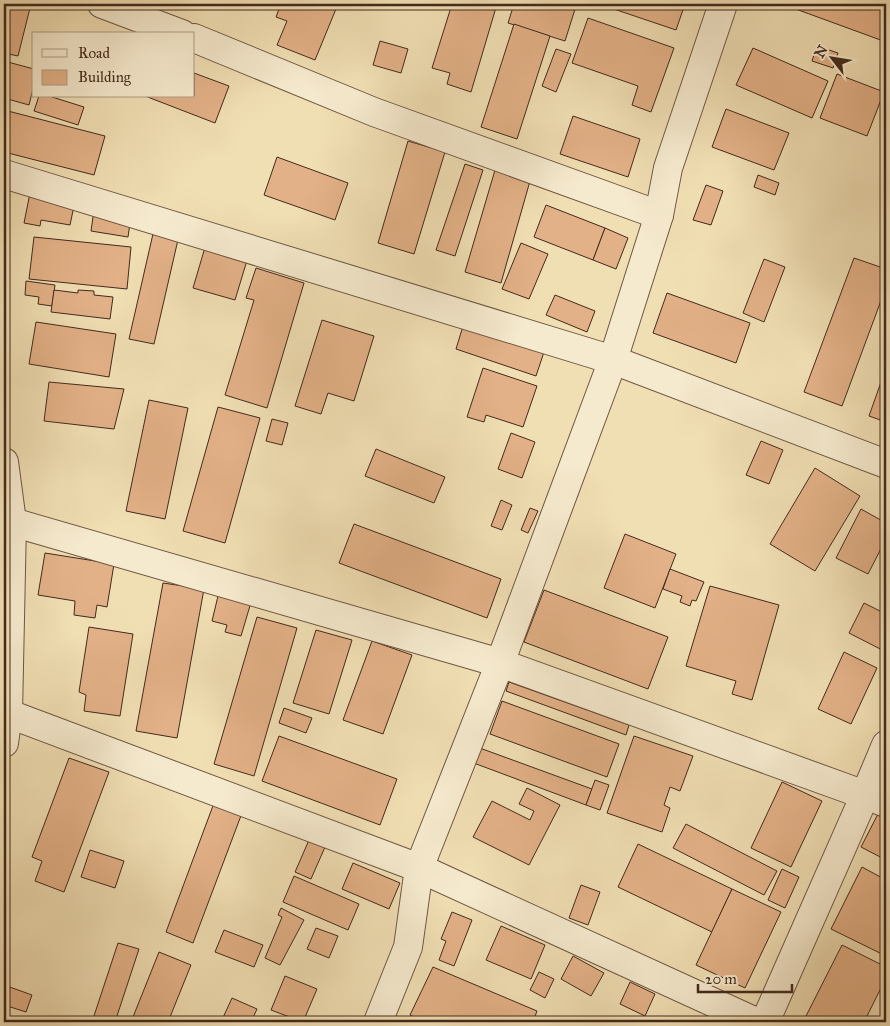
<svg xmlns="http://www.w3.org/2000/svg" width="890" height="1026" font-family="'IM FELL Great Primer',serif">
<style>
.building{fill:#e3b187;stroke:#432a1d}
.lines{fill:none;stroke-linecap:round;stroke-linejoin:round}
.minor-casing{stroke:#6e5743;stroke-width:30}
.minor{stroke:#f6eace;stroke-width:28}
</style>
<rect width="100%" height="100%" fill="#f1dfb4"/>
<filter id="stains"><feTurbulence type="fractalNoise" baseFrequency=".004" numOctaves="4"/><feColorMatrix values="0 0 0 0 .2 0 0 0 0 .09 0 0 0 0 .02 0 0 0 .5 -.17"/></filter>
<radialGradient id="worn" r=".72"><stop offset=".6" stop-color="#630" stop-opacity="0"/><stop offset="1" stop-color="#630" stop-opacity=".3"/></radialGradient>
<!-- building -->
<g class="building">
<polygon points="4,4 31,4 18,56 4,53"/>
<polygon points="281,4 338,4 315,60 277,45 287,21 276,17"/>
<polygon points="452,4 497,4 471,92 447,84 450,73 432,68"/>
<polygon points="514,4 568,4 576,6 565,41 508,23"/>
<polygon points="599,4 685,4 676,30"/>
<polygon points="782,4 886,4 886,42"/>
<polygon points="588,18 674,48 651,112 632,105 638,86 572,63"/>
<polygon points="514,24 550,36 517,139 481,127"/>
<polygon points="380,41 408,49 401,73 373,65"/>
<polygon points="817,46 838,53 833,68 812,61"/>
<polygon points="753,48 828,81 812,118 736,85"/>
<polygon points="556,49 571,54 556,92 542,86"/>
<polygon points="4,61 34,69 34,85 29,105 4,98"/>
<polygon points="194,73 229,86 215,123 145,96 194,96"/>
<polygon points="837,74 884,92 867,136 820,118"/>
<polygon points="39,96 49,96 84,107 78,125 34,111"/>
<polygon points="726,109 789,133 774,170 712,147"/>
<polygon points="4,110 105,136 94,175 4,152"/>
<polygon points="573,116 640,139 628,177 560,154"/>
<polygon points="408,141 445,152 414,254 378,243"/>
<polygon points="277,157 348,183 335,220 264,195"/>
<polygon points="465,164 483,170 455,256 436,250"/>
<polygon points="495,170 530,181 501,283 465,272"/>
<polygon points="886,172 886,187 881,185"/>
<polygon points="758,175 779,183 775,195 754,187"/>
<polygon points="706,185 723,191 711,225 693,220"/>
<polygon points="30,193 75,201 70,225 41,220 40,226 24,223"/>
<polygon points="546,205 605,228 593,260 534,237"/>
<polygon points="94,210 131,216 128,237 91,231"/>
<polygon points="155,225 180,231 154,344 129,339"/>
<polygon points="605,228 628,238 616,269 593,260"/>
<polygon points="34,237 131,247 127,289 29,279"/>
<polygon points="521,243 548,254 529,299 502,289"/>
<polygon points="206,244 248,257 235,300 193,288"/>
<polygon points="854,258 886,269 886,287 842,406 804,392"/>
<polygon points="764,259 785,267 764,322 743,313"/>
<polygon points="256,268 304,283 267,408 225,395 254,300 246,298"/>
<polygon points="26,281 55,285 52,306 38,304 39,297 25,295"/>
<polygon points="54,290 78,293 78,290 94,291 94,295 113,297 110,319 51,312"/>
<polygon points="667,293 750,323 736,363 653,333"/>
<polygon points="555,295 595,311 587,332 546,315"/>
<polygon points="322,320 374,336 354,401 328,393 321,414 295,406"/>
<polygon points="36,322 116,334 109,377 29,364"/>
<polygon points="463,326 544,352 536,376 456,349"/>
<polygon points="483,368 537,386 523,427 486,415 484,422 467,417"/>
<polygon points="886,368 886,422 869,416"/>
<polygon points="49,382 124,389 114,429 44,421"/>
<polygon points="149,400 188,408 165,519 126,511"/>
<polygon points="218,407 260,418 225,543 183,531"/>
<polygon points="272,419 288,423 282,445 266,441"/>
<polygon points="511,433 535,442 522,478 498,469"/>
<polygon points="761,441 783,450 769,484 746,475"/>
<polygon points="376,449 445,477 434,503 365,476"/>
<polygon points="815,468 860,496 815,571 770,544"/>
<polygon points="501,500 512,505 502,530 491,526"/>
<polygon points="530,508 538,511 528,533 521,530"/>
<polygon points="861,509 886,523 886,539 868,574 836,558"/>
<polygon points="354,524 501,579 487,618 339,563"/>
<polygon points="625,534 676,554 655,608 604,588"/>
<polygon points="45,553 114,564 107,607 97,605 95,618 74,615 75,601 38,595"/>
<polygon points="670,569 704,582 696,601 692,600 690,606 680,602 682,596 663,589"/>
<polygon points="163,583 204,589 177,738 136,731"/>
<polygon points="710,586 779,605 752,700 732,694 736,681 686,666"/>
<polygon points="212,589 252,599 241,636 225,632 227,625 212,621 218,596 211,594"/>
<polygon points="544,590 668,637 648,689 524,642"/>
<polygon points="864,603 886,614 886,652 849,633"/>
<polygon points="257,617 297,628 254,776 214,764"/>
<polygon points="89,627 133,634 120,716 84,711 86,695 79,692"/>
<polygon points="316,630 352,640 329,714 293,703"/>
<polygon points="372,641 412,655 383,734 343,720"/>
<polygon points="844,652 877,668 851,724 818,709"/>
<polygon points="509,682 629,725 626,735 506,691"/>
<polygon points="502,701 619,744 607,777 490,734"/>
<polygon points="284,708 312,718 306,733 279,723"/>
<polygon points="279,736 397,779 380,825 262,781"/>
<polygon points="634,736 693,756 680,791 670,787 664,805 670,808 662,832 607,813"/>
<polygon points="477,747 592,789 586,805 471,762"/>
<polygon points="69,758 109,772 64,892 35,881 42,861 32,857"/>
<polygon points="595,780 609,785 600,810 586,805"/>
<polygon points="782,782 822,801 791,867 751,848"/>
<polygon points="527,788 560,805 529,865 473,837 492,801 530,820 534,811 519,804"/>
<polygon points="214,803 242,813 193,943 166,932"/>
<polygon points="878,814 886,818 886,860 861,847"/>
<polygon points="686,824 777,871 764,895 673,848"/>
<polygon points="309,840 325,847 311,879 295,872"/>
<polygon points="638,844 732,889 712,932 618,887"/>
<polygon points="90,850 124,861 115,888 81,877"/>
<polygon points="353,863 400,883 389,909 342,889"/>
<polygon points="862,867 886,880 886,956 831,929"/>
<polygon points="782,869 799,877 785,908 768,900"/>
<polygon points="294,876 359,904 348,930 283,902"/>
<polygon points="581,885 600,892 588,925 569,918"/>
<polygon points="732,889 781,912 745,988 696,965"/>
<polygon points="281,908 304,920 280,965 265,958 282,917 278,915"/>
<polygon points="452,912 472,920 454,966 439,960 446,941 441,939"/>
<polygon points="501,926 545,945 531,979 486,960"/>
<polygon points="316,928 338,936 329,958 307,949"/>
<polygon points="224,930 263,945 254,967 215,952"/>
<polygon points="118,943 139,949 115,1022 92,1022"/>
<polygon points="842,945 886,967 886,978 864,1022 813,1022 805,1018"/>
<polygon points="159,952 191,965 168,1022 131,1022"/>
<polygon points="573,956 604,973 591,996 561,979"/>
<polygon points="433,967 537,1011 533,1022 425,1022 410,1015"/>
<polygon points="539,972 554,979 545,998 530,990"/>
<polygon points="285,976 317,989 303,1022 271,1010"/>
<polygon points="630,982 655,994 645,1016 620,1004"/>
<polygon points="4,985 32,995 26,1012 4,1005"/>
<polygon points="232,998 257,1009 251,1022 221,1022"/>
</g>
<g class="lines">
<defs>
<g id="minor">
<polyline points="102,4 182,34"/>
<polyline points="194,38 374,112 659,215"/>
<polyline points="4,174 613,360 886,464"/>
<polyline points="4,462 12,522 8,714 4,743"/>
<polyline points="12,522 500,663 865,795 765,1022"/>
<polyline points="4,712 419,868 756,1022"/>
<polyline points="886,745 865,795 886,803"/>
<polyline points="378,1022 408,947 419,868 500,663 613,360 659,215 668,168 723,4"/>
</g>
</defs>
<!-- minor casing -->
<use href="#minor" class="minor-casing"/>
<!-- minor -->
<use href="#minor" class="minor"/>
</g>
<!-- margin -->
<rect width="890" height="1026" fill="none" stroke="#f1dfb4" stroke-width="20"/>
<rect x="5" y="5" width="880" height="1016" fill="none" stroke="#432a1d" stroke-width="2.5"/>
<rect x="10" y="10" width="870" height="1006" fill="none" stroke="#432a1d"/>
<!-- legend -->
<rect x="32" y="32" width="162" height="65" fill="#f6eace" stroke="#ae9d87"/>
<rect x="42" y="49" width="25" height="8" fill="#f6eace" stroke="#ae9d87"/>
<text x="78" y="58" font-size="15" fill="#432a1d">Road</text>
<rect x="42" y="70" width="25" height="15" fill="#e3b187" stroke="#ae9d87"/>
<text x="78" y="82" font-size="15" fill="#432a1d">Building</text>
<!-- north arrow -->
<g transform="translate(832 58) rotate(301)" stroke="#f6eace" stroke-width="4" paint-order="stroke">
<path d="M0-4L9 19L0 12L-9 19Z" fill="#432a1d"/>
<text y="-8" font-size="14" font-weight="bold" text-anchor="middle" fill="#432a1d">N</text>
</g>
<!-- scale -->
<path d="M698 984v8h94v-8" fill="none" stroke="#432a1d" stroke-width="2.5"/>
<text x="705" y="984" font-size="15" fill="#432a1d" stroke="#f6eace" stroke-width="4" paint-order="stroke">20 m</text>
<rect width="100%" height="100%" filter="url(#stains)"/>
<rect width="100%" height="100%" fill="url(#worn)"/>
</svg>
